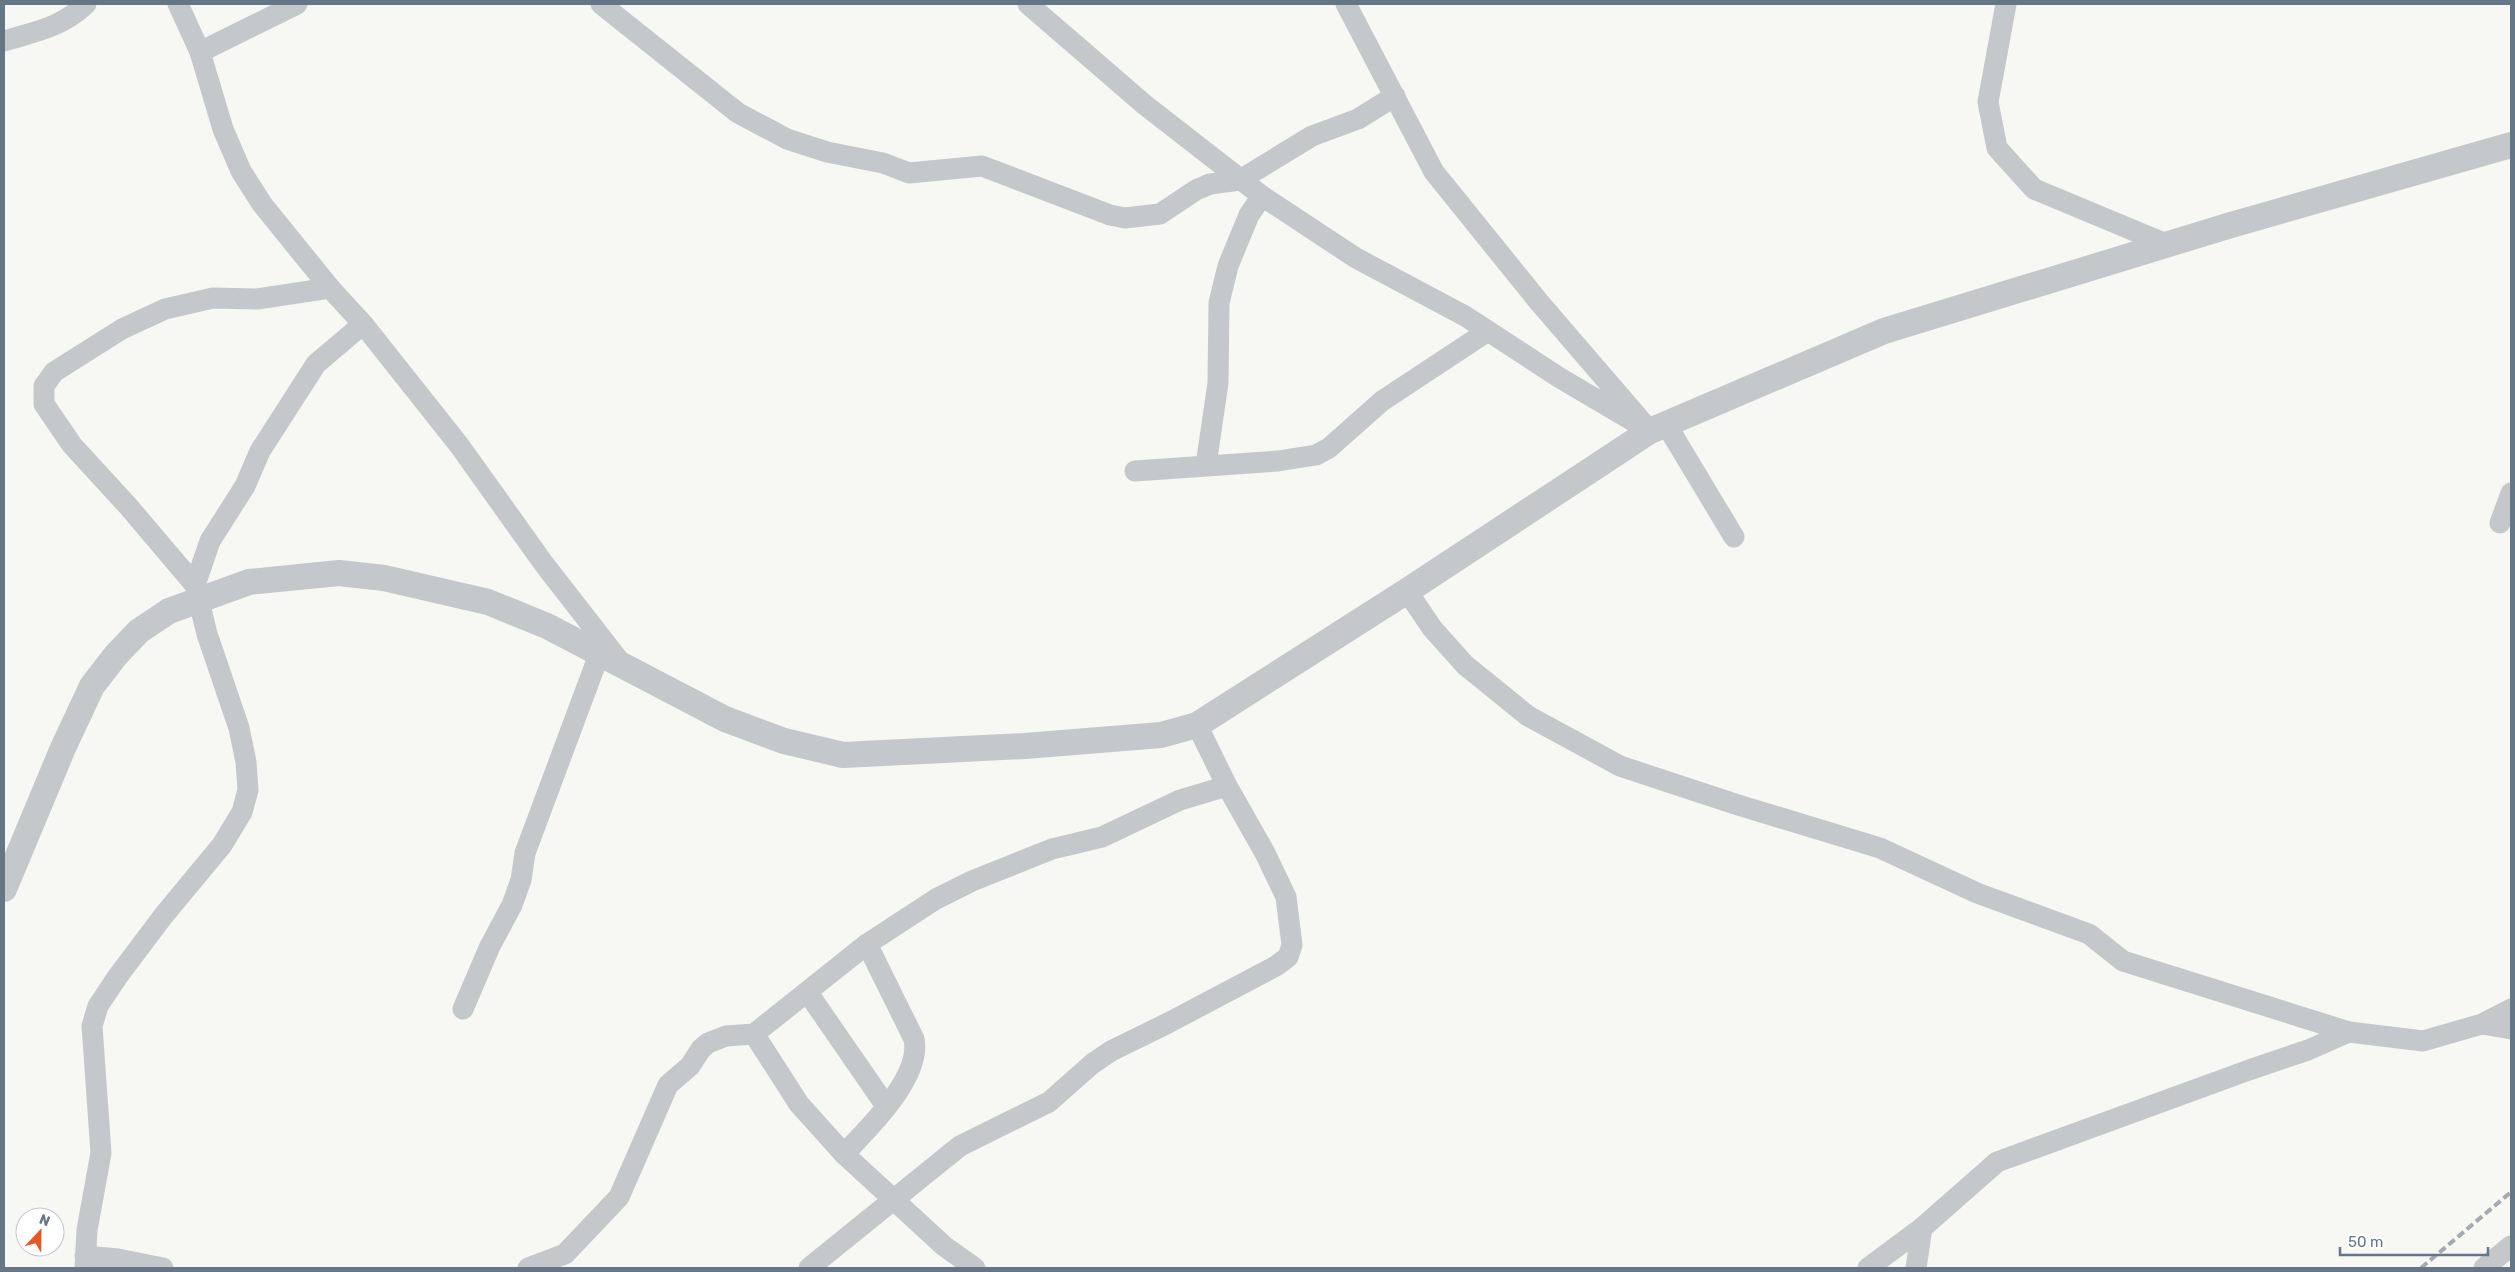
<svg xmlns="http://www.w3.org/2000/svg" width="2515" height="1272" font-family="Rubik,sans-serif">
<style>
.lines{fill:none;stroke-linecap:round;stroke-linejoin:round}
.minor{stroke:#c4c8cb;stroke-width:21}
.tertiary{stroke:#c4c8cb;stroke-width:26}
.rail{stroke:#a4aab0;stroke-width:4;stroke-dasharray:8 4;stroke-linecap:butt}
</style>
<rect width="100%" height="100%" fill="#f7f7f4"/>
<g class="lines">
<!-- minor -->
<g class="minor">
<polyline points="178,4 200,52 223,129 241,171 262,204 330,288 363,324 459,445 544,564 621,663"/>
<polyline points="601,4 738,113 787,139 827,152 883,163 909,173 982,166 1110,215 1125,218 1160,214 1196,190 1210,184 1240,180 1312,136 1358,119 1395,96"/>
<polyline points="1028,4 1145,105 1262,196 1356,258 1465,316 1560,378 1650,431 1539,302 1434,172 1346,4"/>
<polyline points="2006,4 1988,102 1997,148 2034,189 2166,244"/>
<path d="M4,41C37,31 60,28 86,4"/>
<polyline points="200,52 297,4"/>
<polyline points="1666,424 1734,537"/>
<polyline points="1206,465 1218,383 1219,303 1228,266 1249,215 1262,196"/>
<polyline points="1135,471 1278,461 1316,455 1329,448 1382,401 1488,331"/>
<polyline points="2500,523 2511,493"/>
<polyline points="195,585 128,506 72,445 44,404 44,386 54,372 122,329 165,309 213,298 257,299 330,288"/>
<polyline points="1407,591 1432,628 1465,665 1528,716 1620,766 1735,804 1880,848 1977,893 2089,934 2123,961 2349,1032 2423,1041 2482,1024 2511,1009"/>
<polyline points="808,993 886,1106"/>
<polyline points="463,1009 490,946 512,905 521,880 525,853 600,652"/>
<polyline points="2482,1024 2511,1029"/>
<polyline points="754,1034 799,1104 844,1154 944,1246 975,1268"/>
<path d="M844,1154C868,1129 922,1077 914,1039L867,944"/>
<polyline points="85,1256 118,1259 163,1268"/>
<polyline points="85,1268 87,1230 101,1153 92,1026 98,1006 118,976 164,915 222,845 242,812 248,790 246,762 239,728 207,634 195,585 210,541 245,486 260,451 316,364 363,324"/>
<polyline points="528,1268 565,1254 619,1197 668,1085 690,1066 701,1049 708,1043 726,1036 754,1034 867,944 936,899 972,881 1052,849 1102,837 1180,800 1227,786"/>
<polyline points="809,1268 960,1146 1049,1102 1092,1064 1111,1051 1168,1023 1276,966 1288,957 1292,945 1286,897 1265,853 1227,786 1197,725"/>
<polyline points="1868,1268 1922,1228 1997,1162 2249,1070 2308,1050 2349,1032"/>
<polyline points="1916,1268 1922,1228"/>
<polyline points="2484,1268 2511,1246"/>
</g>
<!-- tertiary -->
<polyline class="tertiary" points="4,889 63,748 92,686 116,655 139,631 169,611 249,582 339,573 384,578 488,602 547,626 725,719 784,741 843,755 1025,746 1161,735 1197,725 1407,591 1650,431 1884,331 2231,225 2511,145"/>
<!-- rail -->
<polyline class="rail" points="2421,1268 2511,1192"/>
</g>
<!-- border -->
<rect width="2515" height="1272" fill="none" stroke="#657686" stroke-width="10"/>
<!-- north arrow -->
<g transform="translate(40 1232) rotate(22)"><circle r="24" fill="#ffffff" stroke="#c1c8cf"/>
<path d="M0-4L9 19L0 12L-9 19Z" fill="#e85622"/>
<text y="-8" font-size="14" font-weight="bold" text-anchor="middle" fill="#657686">N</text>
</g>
<!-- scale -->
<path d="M2340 1247v8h148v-8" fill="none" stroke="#657686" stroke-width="2.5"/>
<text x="2348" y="1247" font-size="15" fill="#657686" stroke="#ffffff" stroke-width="4" paint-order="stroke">50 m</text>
</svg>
